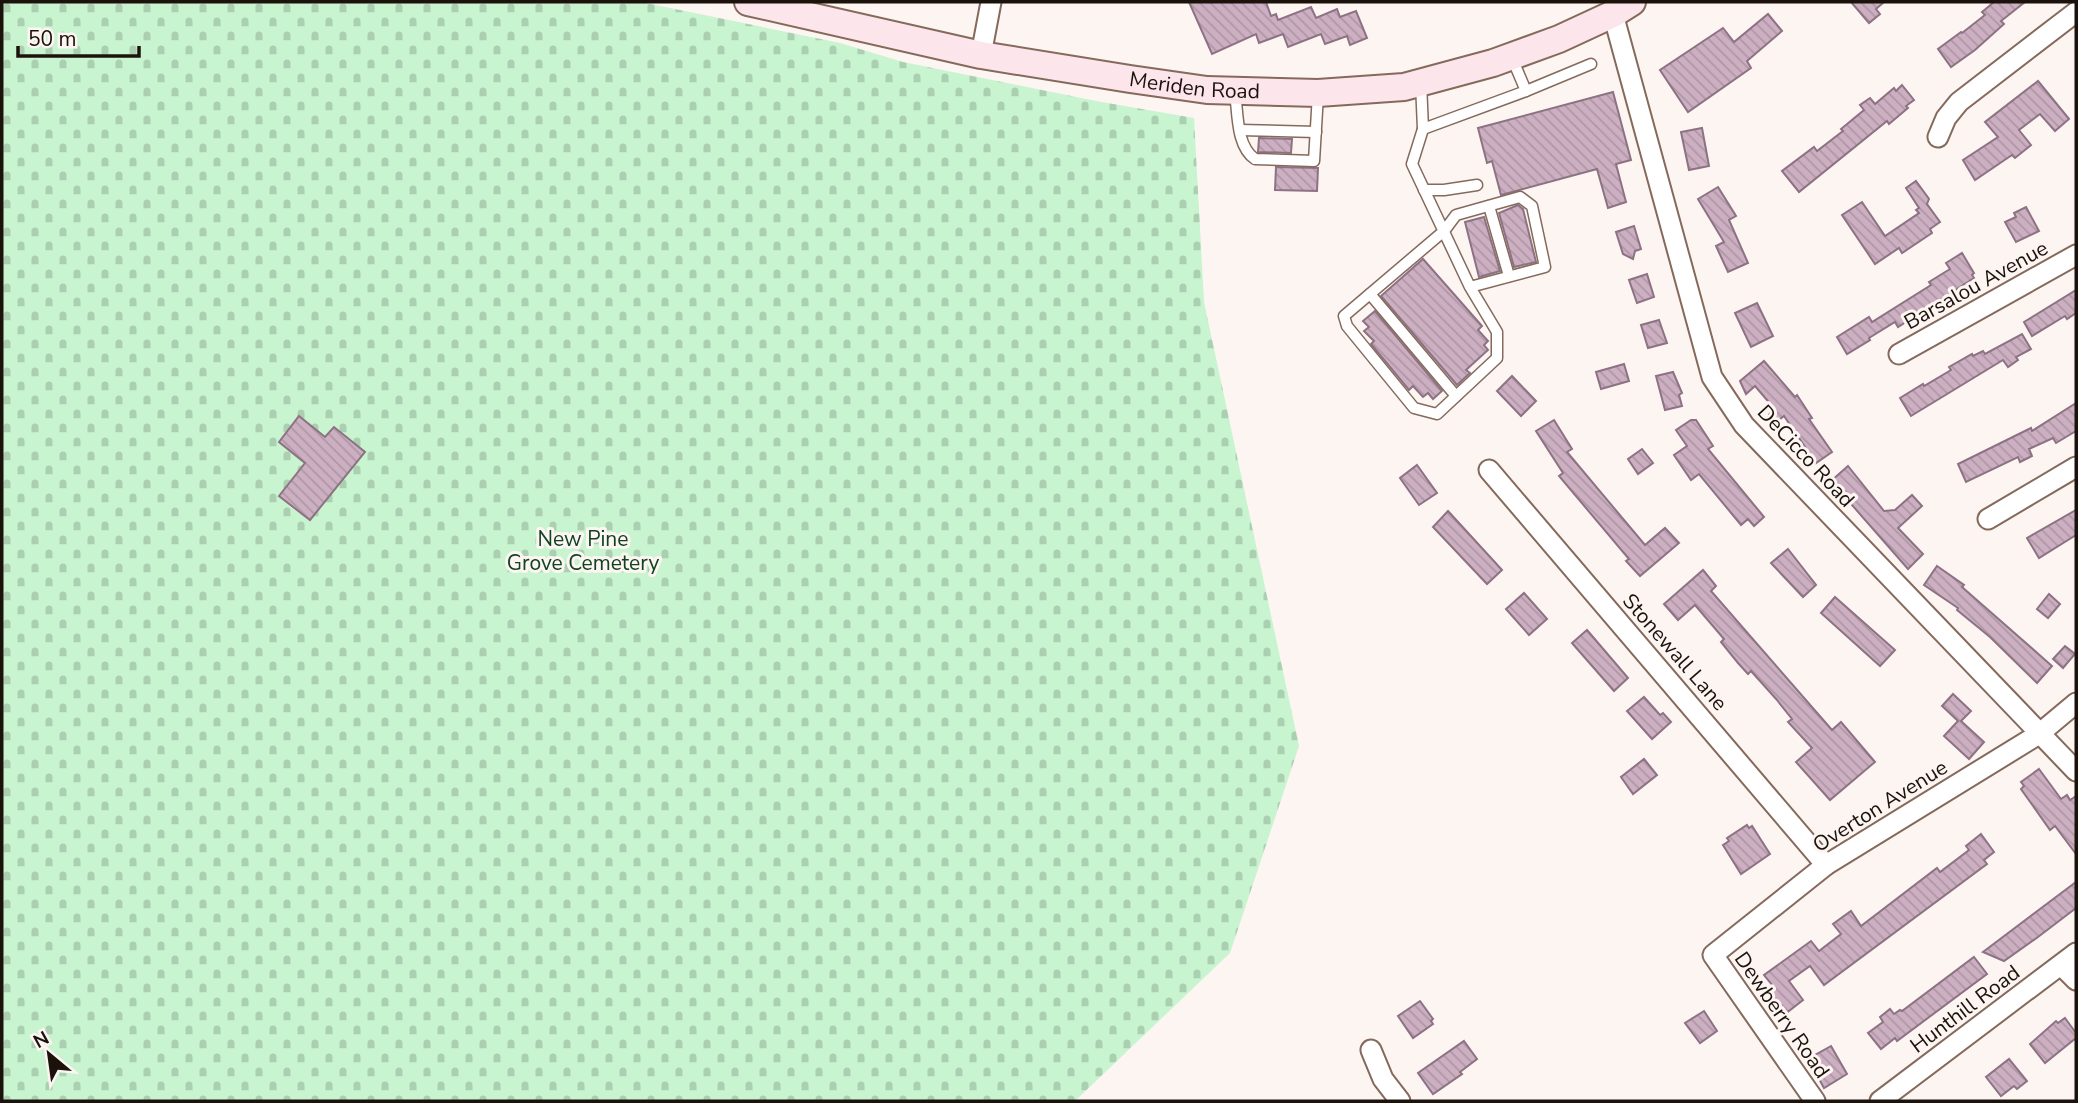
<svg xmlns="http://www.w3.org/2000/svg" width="2078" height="1103" font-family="'Nunito Sans',sans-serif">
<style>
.cemetery{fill:url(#cemetery-stones)}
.building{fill:url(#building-back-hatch);stroke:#8c7282;stroke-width:2}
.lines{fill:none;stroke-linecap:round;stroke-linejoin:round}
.service-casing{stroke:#856a5c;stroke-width:13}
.minor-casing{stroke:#856a5c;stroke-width:23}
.secondary-casing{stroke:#856a5c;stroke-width:30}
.service{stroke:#fff;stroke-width:10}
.minor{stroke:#fff;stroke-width:19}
.secondary{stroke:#fde5ec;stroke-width:26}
.labels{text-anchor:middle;stroke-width:6;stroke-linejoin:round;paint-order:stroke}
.street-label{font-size:21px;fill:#1c120c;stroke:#fcf5f2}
.park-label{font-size:21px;fill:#0e431f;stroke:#fcf5f2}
</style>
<defs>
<pattern id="cemetery-stones" width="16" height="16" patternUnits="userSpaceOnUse" patternTransform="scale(1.75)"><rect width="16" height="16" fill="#c8f4cf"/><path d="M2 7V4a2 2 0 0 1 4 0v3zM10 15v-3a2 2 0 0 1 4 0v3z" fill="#abd0b1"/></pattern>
<pattern id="building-back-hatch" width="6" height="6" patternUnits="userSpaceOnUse" patternTransform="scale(1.75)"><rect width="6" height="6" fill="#ccb0c2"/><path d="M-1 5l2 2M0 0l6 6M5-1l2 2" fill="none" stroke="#af96a6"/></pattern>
</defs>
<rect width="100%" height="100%" fill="#fcf5f2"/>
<!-- cemetery -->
<polygon class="cemetery" points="2,2 641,2 840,43 903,62 1096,101 1194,118 1204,302 1299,746 1230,953 1075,1101 2,1101"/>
<!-- building -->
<g class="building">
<polygon points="1189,2 1266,2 1271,16 1276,14 1278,20 1311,7 1316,18 1337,9 1340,17 1356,11 1367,38 1350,45 1347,36 1325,44 1321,34 1288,47 1283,34 1259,43 1256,34 1212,54"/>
<polygon points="1851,2 1884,2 1876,9 1880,14 1869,23"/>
<polygon points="1994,2 2025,2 2001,21 2004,24 1975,50 1951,67 1938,49 1961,32 1962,33 1985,15 1982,12"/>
<polygon points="1768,14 1782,31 1747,61 1751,68 1688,112 1660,70 1723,28 1734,42"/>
<polygon points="2038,81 2069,119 2055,131 2040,114 2019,130 2031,145 2015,158 2012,155 1975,180 1963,160 1998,137 1985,122"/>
<polygon points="1902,85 1914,100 1906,106 1908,108 1889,124 1887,121 1799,192 1782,171 1814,147 1817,151 1843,131 1841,129 1864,110 1860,105 1870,98 1875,104 1894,88 1896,91"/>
<polygon points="1613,92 1631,160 1616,164 1626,202 1608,208 1597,169 1501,195 1492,161 1487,163 1478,128"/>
<polygon points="1702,128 1709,166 1689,170 1681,132"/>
<polygon points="1259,138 1292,139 1291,153 1258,152"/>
<polygon points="1276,167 1318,168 1317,191 1275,190"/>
<polygon points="1916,181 1929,199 1927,204 1940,222 1930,229 1932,233 1902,253 1899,248 1875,264 1842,215 1862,202 1885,236 1919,213 1916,210 1919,208 1906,188"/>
<polygon points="1718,187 1736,216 1729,220 1748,263 1728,272 1716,246 1724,242 1698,199"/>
<polygon points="1518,205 1523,209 1536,262 1514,267 1499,213"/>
<polygon points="2026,207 2039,231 2016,242 2005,222 2016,217 2014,213"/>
<polygon points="1484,217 1500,271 1479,277 1465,222"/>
<polygon points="1634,226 1641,249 1635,251 1633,259 1623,254 1616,232"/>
<polygon points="1962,253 1974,273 1972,275 1974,278 1898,327 1895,322 1869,338 1870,340 1847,354 1837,337 1869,317 1872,322 1931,285 1929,282 1950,269 1946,263"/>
<polygon points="1423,259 1482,326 1478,330 1488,341 1484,345 1488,350 1466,370 1470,373 1457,385 1381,296"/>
<polygon points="1647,274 1654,297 1637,303 1629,280"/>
<polygon points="2076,290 2076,313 2067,319 2065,316 2032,336 2024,322"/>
<polygon points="1757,303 1773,336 1751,347 1735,313"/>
<polygon points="1375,311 1442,391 1433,399 1428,393 1423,397 1413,386 1409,390 1371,344 1374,341 1364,331 1369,327 1363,321"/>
<polygon points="1659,320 1667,343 1648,348 1641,325"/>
<polygon points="2022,334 2031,349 2016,357 2018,360 2008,367 2003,360 1911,416 1900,398 1923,384 1924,386 1951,370 1949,367 1972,354 1973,356 1983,351 1985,354"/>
<polygon points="1764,361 1795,397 1797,395 1812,418 1809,419 1832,452 1816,463 1784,416 1775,423 1769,415 1773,407 1755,386 1746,394 1740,381"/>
<polygon points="1624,364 1629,381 1601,389 1596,372"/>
<polygon points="1673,372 1682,393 1679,395 1682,406 1665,410 1656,376"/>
<polygon points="1512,376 1536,401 1521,416 1497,391"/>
<polygon points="2076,403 2076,431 2056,443 2053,438 2029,449 2032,456 2020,462 2018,457 1966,482 1958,464 2031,428 2032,431"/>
<polygon points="299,416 325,437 334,427 365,452 310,520 279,496 305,463 279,442"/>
<polygon points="1554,420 1572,449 1567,452 1645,545 1665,528 1679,543 1640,576 1626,561 1629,559 1559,476 1563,473 1536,431"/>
<polygon points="1691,420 1696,420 1713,446 1708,449 1764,517 1754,526 1748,519 1741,525 1699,474 1691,480 1674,455 1687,446 1676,430"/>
<polygon points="1642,449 1653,463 1638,474 1628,459"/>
<polygon points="1417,465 1437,493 1419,505 1400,478"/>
<polygon points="1848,466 1884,511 1895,510 1912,495 1922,506 1898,528 1923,554 1908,569 1831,481"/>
<polygon points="2076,510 2076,535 2039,558 2027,538"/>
<polygon points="1448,511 1502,570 1487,584 1433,527"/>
<polygon points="1788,549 1816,585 1803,597 1771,563"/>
<polygon points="1937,566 1964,585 1962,587 2052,666 2037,683 1990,637 1957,610 1958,608 1924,585"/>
<polygon points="1703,570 1716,586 1711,591 1832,730 1841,722 1875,762 1830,800 1796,762 1812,748 1788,722 1792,719 1777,700 1751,671 1748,674 1738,663 1721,642 1724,639 1695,605 1678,620 1664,604"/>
<polygon points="1524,593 1547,619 1529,635 1506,609"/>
<polygon points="2049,594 2060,604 2048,618 2037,609"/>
<polygon points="1835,597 1895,650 1880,666 1821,613"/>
<polygon points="1587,630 1628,678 1614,691 1572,643"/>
<polygon points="2065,646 2075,654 2063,668 2053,659"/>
<polygon points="1953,694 1971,711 1961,721 1984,742 1969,759 1944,736 1958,721 1942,706"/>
<polygon points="1644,697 1660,715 1663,713 1671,722 1652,739 1627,711"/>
<polygon points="1644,759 1657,775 1633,794 1621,777"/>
<polygon points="2039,769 2061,799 2067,795 2070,800 2076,796 2076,854 2055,826 2050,830 2021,789 2024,786 2021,782"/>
<polygon points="1747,825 1749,828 1752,826 1770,854 1741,874 1723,845 1729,841 1727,838"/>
<polygon points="1981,834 1994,852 1984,860 1987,864 1824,985 1810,966 1789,981 1803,1000 1785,1014 1767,989 1772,985 1764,975 1811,941 1819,951 1841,934 1833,924 1851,911 1861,926 1937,868 1940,872 1969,850 1966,846"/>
<polygon points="2076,882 2076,908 2038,937 2004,961 1983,952"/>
<polygon points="1974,957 1987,974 1897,1041 1895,1038 1881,1049 1868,1033 1883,1022 1880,1017 1890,1009 1894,1014 1900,1010 1902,1011"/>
<polygon points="1420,1001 1433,1019 1431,1021 1433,1024 1413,1038 1398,1016"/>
<polygon points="1704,1011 1717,1031 1700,1043 1685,1023"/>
<polygon points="2065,1018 2076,1033 2076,1038 2045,1063 2030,1044 2056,1021 2058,1023"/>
<polygon points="1464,1041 1477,1059 1460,1072 1462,1074 1433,1094 1418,1073"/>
<polygon points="1831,1046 1847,1074 1824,1088 1808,1059"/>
<polygon points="2009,1059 2027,1081 2017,1089 2014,1086 2001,1096 1986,1077"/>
</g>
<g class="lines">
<defs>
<g id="service">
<polyline points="1421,83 1423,129 1526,91 1512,58"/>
<polyline points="1526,91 1591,64"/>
<path d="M1235,92C1238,113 1236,146 1255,159L1314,161L1318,94"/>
<polyline points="1423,129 1412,164 1470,287 1497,332 1497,358 1437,414 1414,408 1347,326 1344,316 1444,231 1456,215 1520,197 1532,206 1545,267 1470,287"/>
<polyline points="1240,130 1316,132"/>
<polyline points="1424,190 1444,190 1477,185"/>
<polyline points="1489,206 1509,276"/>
<polyline points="1370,294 1456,396"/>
</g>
<g id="minor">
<polyline points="1613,14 1712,377 1744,425 2076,771"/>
<polyline points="981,55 991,2"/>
<polyline points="1938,137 1946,118 1959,102 2076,12"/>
<polyline points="1899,354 2076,255"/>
<polyline points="1489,470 1826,865"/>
<polyline points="1988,519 2076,467"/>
<polyline points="2061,965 2076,980"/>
<polyline points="1371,1050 1383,1079 1400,1101"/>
<polyline points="1815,1101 1713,955 1826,865 2039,734 2076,703"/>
<polyline points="1880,1101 2076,953"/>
</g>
<g id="secondary">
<path id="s1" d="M748,2L981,55L1130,79L1207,90L1318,93L1404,87L1493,63L1559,39L1613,14L1632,2"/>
</g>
</defs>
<!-- service casing -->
<use href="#service" class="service-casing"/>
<!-- minor casing -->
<use href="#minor" class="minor-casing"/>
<!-- secondary casing -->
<use href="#secondary" class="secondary-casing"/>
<!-- service -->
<use href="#service" class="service"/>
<!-- minor -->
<use href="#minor" class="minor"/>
<!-- secondary -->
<use href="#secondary" class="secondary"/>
</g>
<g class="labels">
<!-- street labels -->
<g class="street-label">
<text dy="7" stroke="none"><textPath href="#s1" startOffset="455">Meriden Road</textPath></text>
<text transform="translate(1976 285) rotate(-29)" y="7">Barsalou Avenue</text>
<text transform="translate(1806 456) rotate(47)" y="7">DeCicco Road</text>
<text transform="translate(1675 652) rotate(49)" y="7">Stonewall Lane</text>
<text transform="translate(1880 806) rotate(-32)" y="7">Overton Avenue</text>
<text transform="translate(1965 1009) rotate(-37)" y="7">Hunthill Road</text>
<text transform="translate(1782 1015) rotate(55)" y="7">Dewberry Road</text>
</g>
<!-- park labels -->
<g class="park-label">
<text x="583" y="546">New Pine<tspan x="583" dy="24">Grove Cemetery</tspan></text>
</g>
</g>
<!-- border -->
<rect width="2078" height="1103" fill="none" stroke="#1c120c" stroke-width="7"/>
<!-- north arrow -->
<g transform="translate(49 1054) rotate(331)" stroke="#fcf5f2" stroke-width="5" paint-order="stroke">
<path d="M0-5L12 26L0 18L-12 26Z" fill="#1c120c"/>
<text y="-10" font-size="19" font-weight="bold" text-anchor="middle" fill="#1c120c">N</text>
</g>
<!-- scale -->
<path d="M18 46v10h121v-10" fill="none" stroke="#1c120c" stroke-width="3.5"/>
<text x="28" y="46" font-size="21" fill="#1c120c" stroke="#fcf5f2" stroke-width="5" paint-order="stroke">50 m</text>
</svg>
